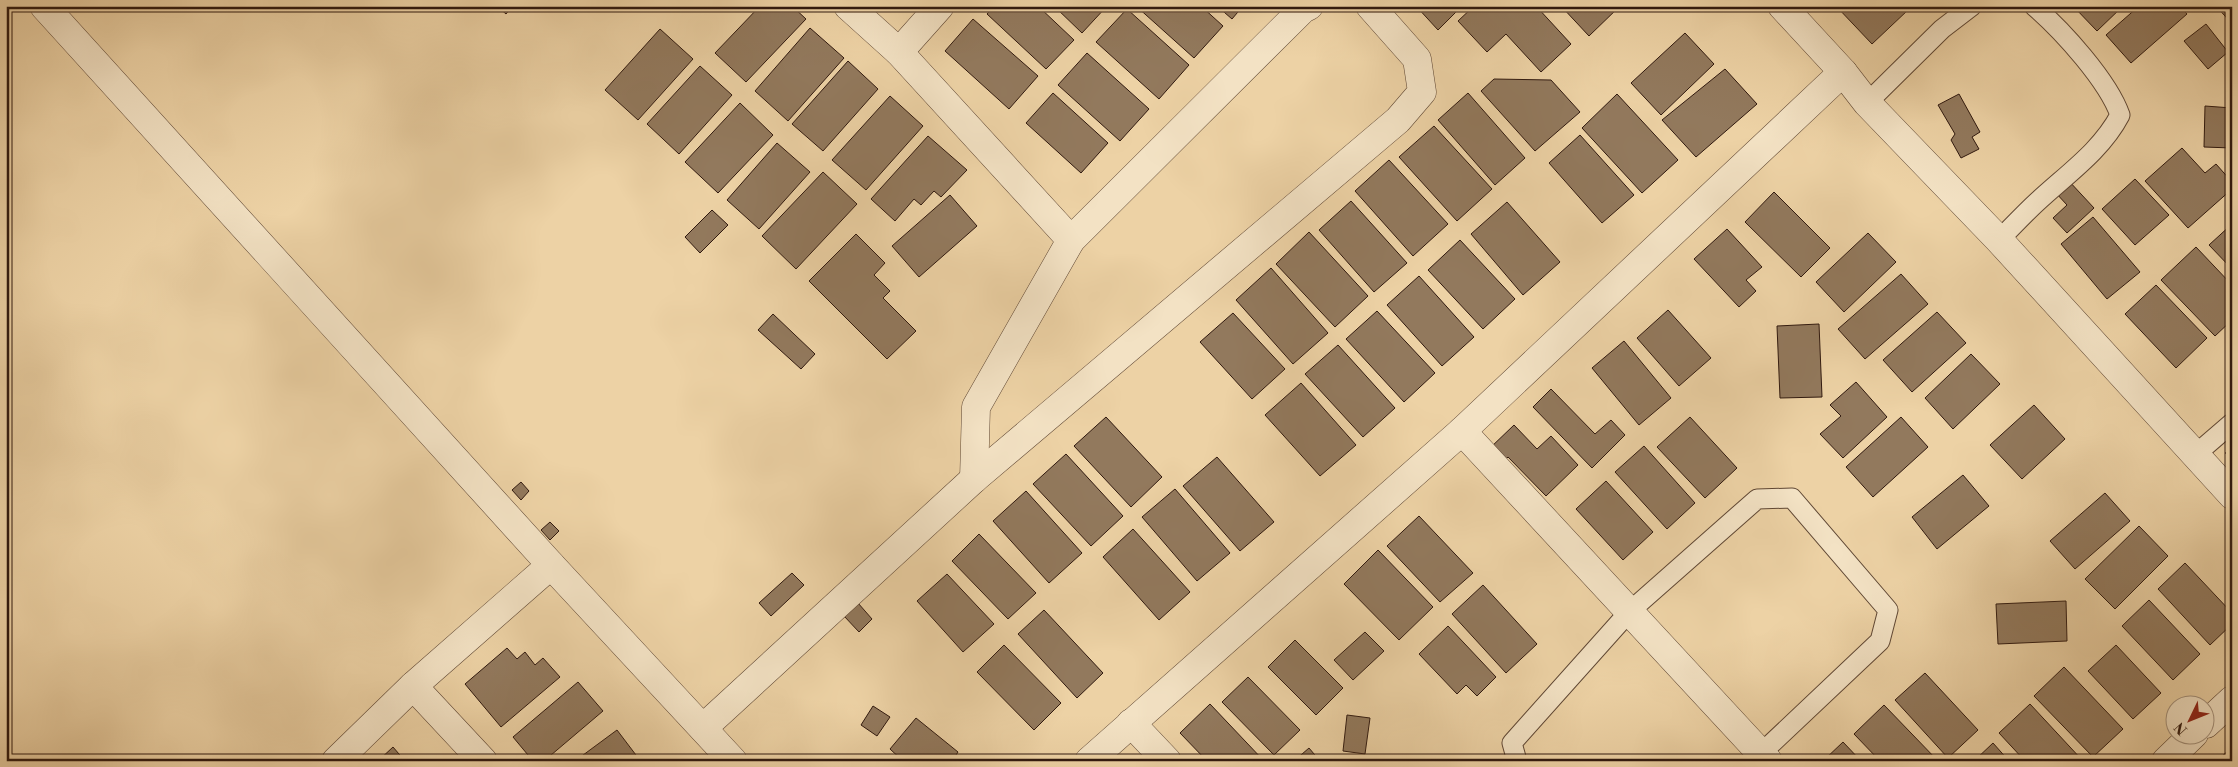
<svg xmlns="http://www.w3.org/2000/svg" width="2238" height="767" font-family="'Libre Bodoni',serif">
<style>
.building{fill:#92795d;stroke:#30190f}
.lines{fill:none;stroke-linecap:round;stroke-linejoin:round}
.service-casing{stroke:#5f4734;stroke-width:21}
.minor-casing{stroke:#5f4734;stroke-width:29}
.service{stroke:#f3e2c4;stroke-width:19}
.minor{stroke:#f3e2c4;stroke-width:28}
</style>
<rect width="100%" height="100%" fill="#edd2a5"/>
<filter id="stains"><feTurbulence type="fractalNoise" baseFrequency=".004" numOctaves="4"/><feColorMatrix values="0 0 0 0 .2 0 0 0 0 .09 0 0 0 0 .02 0 0 0 .5 -.17"/></filter>
<radialGradient id="worn" r=".72"><stop offset=".6" stop-color="#630" stop-opacity="0"/><stop offset="1" stop-color="#630" stop-opacity=".3"/></radialGradient>
<!-- building -->
<g class="building">
<polygon points="497,6 513,6 506,14"/>
<polygon points="760,6 792,6 806,19 746,82 715,53"/>
<polygon points="994,6 1038,6 1074,40 1046,69 987,14"/>
<polygon points="1054,6 1107,6 1082,33"/>
<polygon points="1136,6 1201,6 1223,26 1194,58"/>
<polygon points="1217,6 1243,6 1232,19"/>
<polygon points="1416,6 1462,6 1438,30"/>
<polygon points="1474,6 1536,6 1571,44 1541,72 1506,34 1487,52 1458,21"/>
<polygon points="1561,6 1620,6 1589,36"/>
<polygon points="1836,6 1904,6 1908,10 1872,44"/>
<polygon points="2073,6 2123,6 2097,31"/>
<polygon points="2139,6 2180,6 2187,14 2131,63 2106,35"/>
<polygon points="2232,6 2232,24 2217,7"/>
<polygon points="1127,9 1189,65 1159,99 1096,42"/>
<polygon points="973,19 1038,76 1009,109 945,51"/>
<polygon points="2206,24 2228,52 2208,69 2184,41"/>
<polygon points="810,28 844,58 788,121 755,91"/>
<polygon points="660,29 693,59 638,120 605,90"/>
<polygon points="1685,33 1714,64 1661,115 1631,83"/>
<polygon points="1087,53 1149,109 1120,141 1058,85"/>
<polygon points="848,61 878,89 823,151 792,124"/>
<polygon points="700,66 732,95 679,154 647,124"/>
<polygon points="1725,69 1757,104 1696,157 1662,120"/>
<polygon points="1494,79 1551,80 1580,112 1535,151 1481,91"/>
<polygon points="1053,93 1108,143 1081,173 1026,123"/>
<polygon points="1468,93 1525,158 1495,185 1438,120"/>
<polygon points="1617,94 1678,160 1642,193 1582,128"/>
<polygon points="1959,94 1980,132 1972,137 1979,149 1961,158 1951,140 1955,134 1938,105"/>
<polygon points="890,96 923,126 866,190 832,160"/>
<polygon points="740,103 773,135 718,193 685,162"/>
<polygon points="2205,106 2232,108 2232,148 2204,147"/>
<polygon points="1434,126 1492,189 1457,221 1399,157"/>
<polygon points="1580,135 1634,195 1602,223 1549,163"/>
<polygon points="928,136 967,170 941,197 934,191 921,205 914,199 895,221 871,199"/>
<polygon points="777,143 810,172 759,229 727,200"/>
<polygon points="2182,148 2205,173 2216,164 2232,182 2232,189 2188,228 2145,181"/>
<polygon points="1389,160 1448,224 1413,256 1355,191"/>
<polygon points="823,172 857,204 796,269 762,236"/>
<polygon points="2135,179 2169,215 2135,245 2102,209"/>
<polygon points="2068,180 2094,208 2067,233 2053,218 2067,205 2055,192"/>
<polygon points="1774,192 1830,248 1801,277 1745,222"/>
<polygon points="950,195 977,226 919,277 892,246"/>
<polygon points="1351,201 1407,263 1374,292 1319,230"/>
<polygon points="1507,202 1560,262 1523,295 1471,234"/>
<polygon points="712,210 728,225 700,253 685,237"/>
<polygon points="2093,217 2140,272 2107,299 2061,244"/>
<polygon points="2232,224 2232,269 2209,245"/>
<polygon points="1727,229 1762,267 1746,280 1756,291 1739,307 1694,259"/>
<polygon points="1309,232 1368,296 1335,327 1276,264"/>
<polygon points="1868,233 1896,262 1844,312 1816,282"/>
<polygon points="856,234 885,263 874,275 890,291 883,298 916,331 887,359 809,281"/>
<polygon points="1460,240 1515,299 1483,329 1428,270"/>
<polygon points="2196,247 2232,285 2232,320 2215,336 2161,280"/>
<polygon points="1271,268 1328,333 1293,364 1236,300"/>
<polygon points="1901,274 1928,304 1865,359 1838,329"/>
<polygon points="1419,276 1474,337 1442,366 1387,305"/>
<polygon points="2156,285 2207,338 2176,368 2125,314"/>
<polygon points="1668,310 1711,358 1679,386 1637,338"/>
<polygon points="1377,311 1435,373 1404,402 1346,339"/>
<polygon points="1937,312 1966,343 1912,392 1883,360"/>
<polygon points="1233,313 1285,369 1252,399 1200,342"/>
<polygon points="773,314 815,354 801,369 758,330"/>
<polygon points="1819,324 1822,397 1780,398 1777,326"/>
<polygon points="1624,341 1671,398 1639,425 1592,368"/>
<polygon points="1338,345 1395,408 1363,437 1305,374"/>
<polygon points="1971,354 2000,384 1953,429 1925,398"/>
<polygon points="1856,382 1887,417 1843,458 1820,434 1841,416 1830,405"/>
<polygon points="1301,383 1356,445 1320,476 1265,415"/>
<polygon points="1551,389 1595,434 1611,420 1625,435 1592,468 1533,407"/>
<polygon points="2034,405 2065,439 2022,479 1990,445"/>
<polygon points="1106,417 1162,477 1131,507 1074,446"/>
<polygon points="1690,417 1737,468 1705,498 1657,447"/>
<polygon points="1901,417 1928,447 1873,497 1846,467"/>
<polygon points="1514,425 1537,449 1551,436 1578,465 1546,496 1508,457 1502,463 1489,449"/>
<polygon points="1644,446 1695,503 1667,529 1615,472"/>
<polygon points="2232,446 2232,460 2225,453"/>
<polygon points="1066,454 1123,516 1091,546 1033,484"/>
<polygon points="1217,457 1274,522 1240,551 1183,486"/>
<polygon points="1963,475 1989,506 1937,549 1912,517"/>
<polygon points="1606,481 1653,532 1623,560 1576,509"/>
<polygon points="521,482 529,491 521,500 512,490"/>
<polygon points="1175,489 1230,553 1197,581 1142,517"/>
<polygon points="1026,491 1082,553 1049,583 993,521"/>
<polygon points="2105,493 2130,521 2075,569 2050,541"/>
<polygon points="1419,516 1473,573 1440,602 1387,546"/>
<polygon points="550,522 559,531 550,540 541,530"/>
<polygon points="2139,526 2168,556 2115,609 2085,579"/>
<polygon points="1133,529 1190,592 1159,620 1103,557"/>
<polygon points="979,534 1036,593 1008,619 952,561"/>
<polygon points="1378,550 1433,607 1399,640 1344,584"/>
<polygon points="2185,563 2232,613 2232,624 2210,645 2158,589"/>
<polygon points="792,573 804,585 771,616 759,603"/>
<polygon points="947,574 994,624 963,652 917,601"/>
<polygon points="1483,585 1537,644 1506,673 1452,614"/>
<polygon points="2149,600 2200,654 2173,680 2122,626"/>
<polygon points="2066,601 2067,641 1998,644 1996,604"/>
<polygon points="858,603 872,619 859,632 844,616"/>
<polygon points="1044,610 1103,673 1077,698 1018,634"/>
<polygon points="1448,626 1496,677 1477,696 1466,685 1457,694 1419,654"/>
<polygon points="1365,632 1384,651 1353,680 1334,660"/>
<polygon points="1295,640 1343,688 1316,715 1268,667"/>
<polygon points="1004,645 1061,703 1034,730 977,672"/>
<polygon points="2116,645 2161,693 2133,719 2088,671"/>
<polygon points="507,648 517,659 525,652 535,665 543,658 560,677 501,727 465,684"/>
<polygon points="2064,667 2123,729 2093,757 2034,696"/>
<polygon points="1925,673 1978,730 1948,758 1895,700"/>
<polygon points="1248,677 1300,730 1274,755 1222,702"/>
<polygon points="578,682 603,711 544,761 533,761 513,737"/>
<polygon points="1210,704 1264,761 1207,761 1180,733"/>
<polygon points="2030,704 2083,761 2025,761 1999,733"/>
<polygon points="1884,705 1938,761 1880,761 1854,734"/>
<polygon points="873,706 890,717 877,736 861,725"/>
<polygon points="1347,715 1370,718 1365,754 1343,751"/>
<polygon points="916,718 958,752 952,761 903,761 890,749"/>
<polygon points="617,730 639,759 637,761 575,761"/>
<polygon points="1843,742 1861,761 1823,761"/>
<polygon points="1993,743 2009,761 1974,761"/>
<polygon points="393,747 405,761 378,761"/>
<polygon points="2232,747 2232,761 2217,761"/>
<polygon points="1309,748 1320,761 1294,761"/>
</g>
<g class="lines">
<defs>
<g id="service">
<polyline points="1867,103 1942,29 1972,6"/>
<path d="M1999,240C2012,227 2024,214 2037,202C2067,174 2101,151 2120,115C2108,81 2063,31 2034,6"/>
<polyline points="2196,454 2232,423"/>
<polyline points="1517,761 1512,743 1629,612 1757,499 1792,498 1888,610 1880,641 1753,761"/>
</g>
<g id="minor">
<polyline points="44,6 551,565 733,761"/>
<polyline points="848,6 899,52 1071,240"/>
<polyline points="1782,6 1843,72 1867,103 1999,240 2232,495"/>
<polyline points="899,52 940,6"/>
<polyline points="1462,431 1768,761"/>
<polyline points="974,479 976,407 1071,240 1303,9 1309,6"/>
<polyline points="413,686 483,761"/>
<polyline points="1131,723 1167,761"/>
<polyline points="2206,724 2232,700"/>
<polyline points="703,728 974,479 1398,120 1422,92 1417,59 1370,6"/>
<polyline points="336,761 413,686 551,565"/>
<polyline points="1089,761 1462,431 1843,72"/>
<polyline points="2166,761 2194,734"/>
</g>
</defs>
<!-- service casing -->
<use href="#service" class="service-casing"/>
<!-- minor casing -->
<use href="#minor" class="minor-casing"/>
<!-- service -->
<use href="#service" class="service"/>
<!-- minor -->
<use href="#minor" class="minor"/>
</g>
<!-- margin -->
<rect width="2238" height="767" fill="none" stroke="#edd2a5" stroke-width="25"/>
<rect x="8" y="8" width="2223" height="752" fill="none" stroke="#30190f" stroke-width="2.5"/>
<rect x="12" y="12" width="2213" height="742" fill="none" stroke="#30190f"/>
<!-- north arrow -->
<g transform="translate(2190 720) rotate(227)"><circle r="24" fill="#f3e2c4" stroke="#a5927c"/>
<path d="M0-4L9 19L0 12L-9 19Z" fill="#8f2418"/>
<text y="-8" font-size="14" font-weight="bold" text-anchor="middle" fill="#30190f">N</text>
</g>
<rect width="100%" height="100%" filter="url(#stains)"/>
<rect width="100%" height="100%" fill="url(#worn)"/>
</svg>
